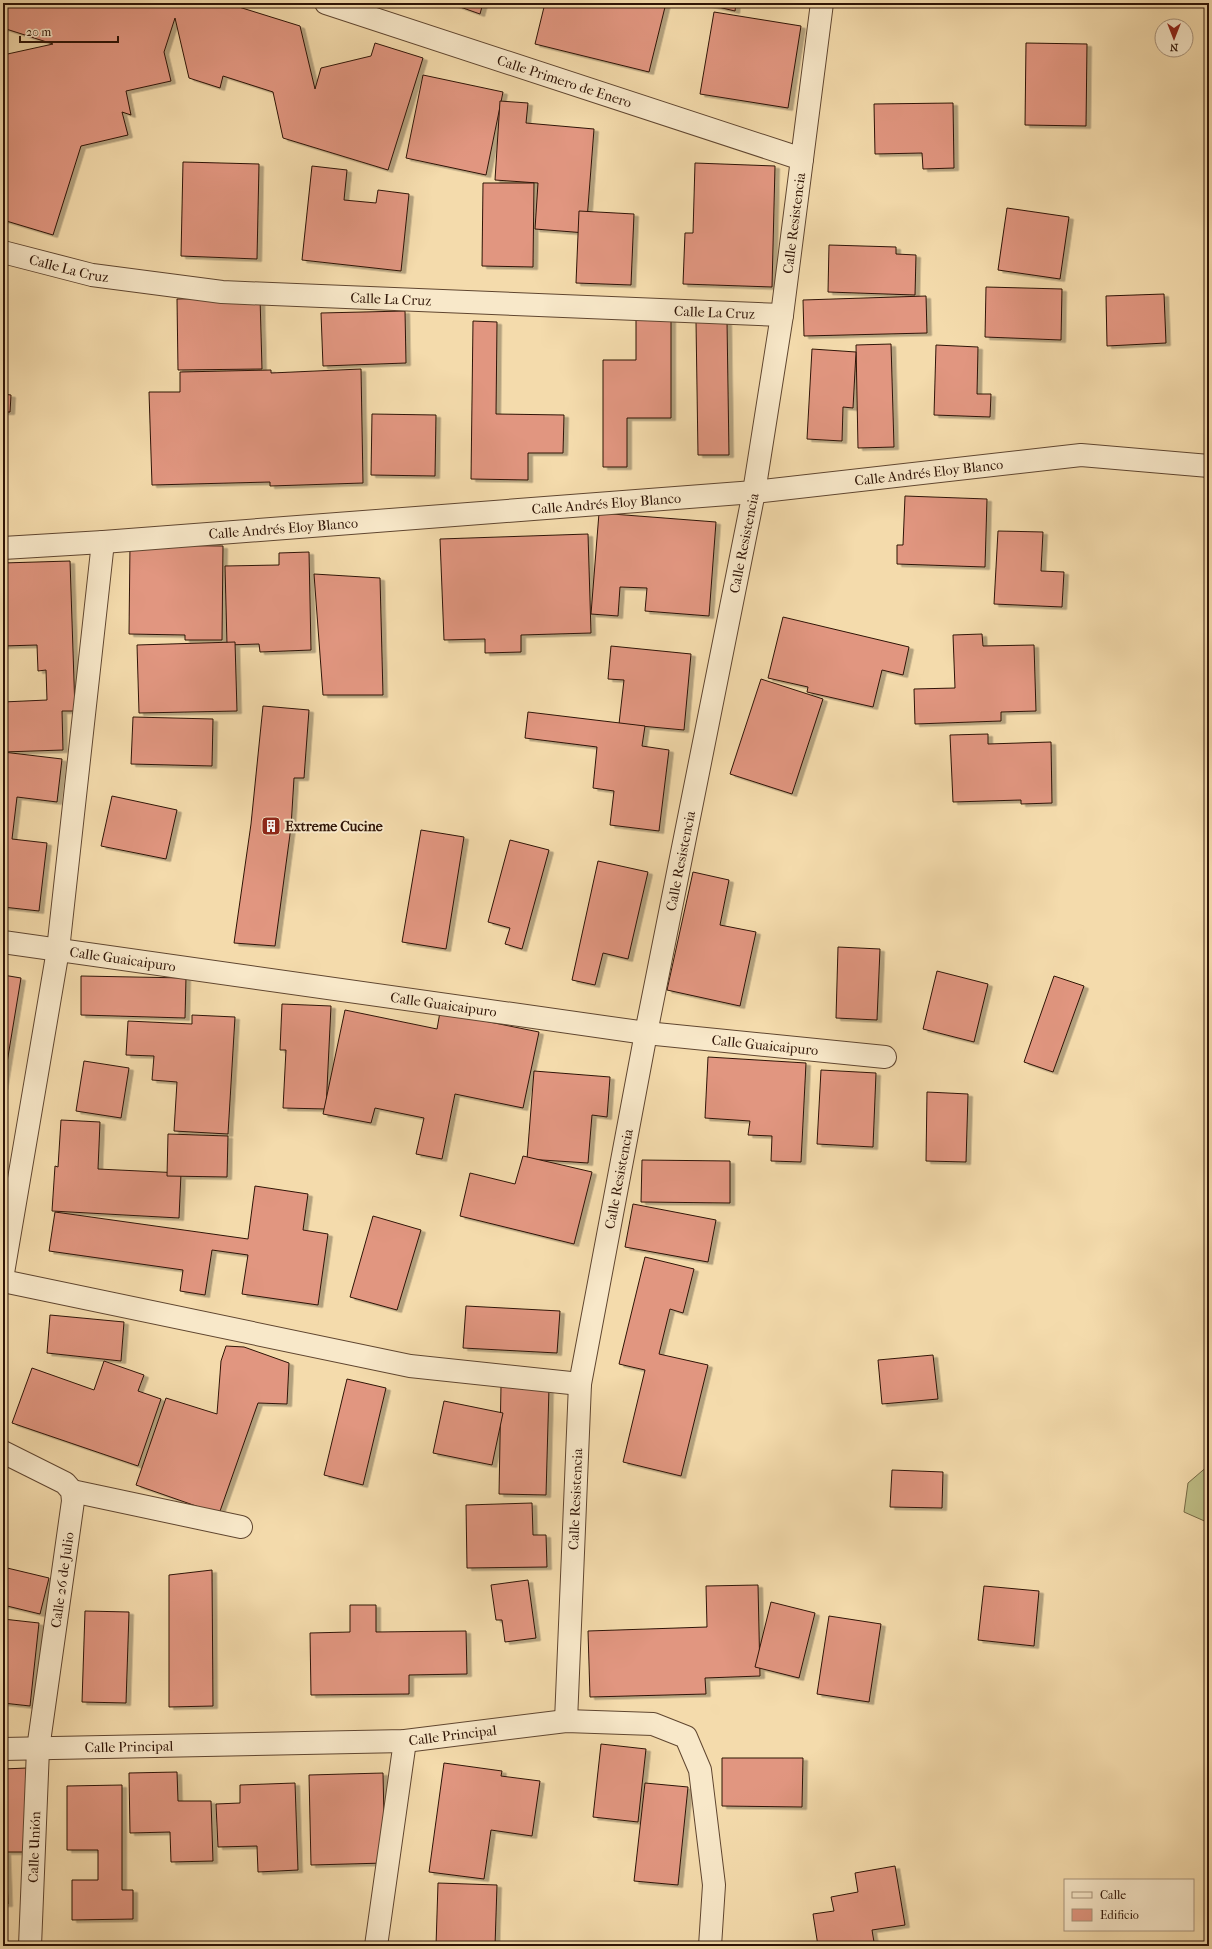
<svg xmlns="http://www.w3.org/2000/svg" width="1212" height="1949" font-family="'IM FELL French Canon',serif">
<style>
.green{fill:#bfbf87;stroke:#776a46}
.building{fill:#e19680;stroke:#2f1406;filter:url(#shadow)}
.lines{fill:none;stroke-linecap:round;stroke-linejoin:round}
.minor-casing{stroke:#604630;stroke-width:24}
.minor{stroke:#f8e8c9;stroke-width:22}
.labels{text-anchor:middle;stroke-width:4;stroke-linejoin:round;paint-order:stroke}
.street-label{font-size:14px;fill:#2f1406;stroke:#f8e8c9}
.poi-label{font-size:14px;font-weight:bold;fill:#2f1406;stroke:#f8e8c9;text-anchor:start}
</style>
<defs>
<filter id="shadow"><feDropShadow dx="4.5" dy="2.5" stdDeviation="0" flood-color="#0004"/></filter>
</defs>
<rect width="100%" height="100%" fill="#f4dbac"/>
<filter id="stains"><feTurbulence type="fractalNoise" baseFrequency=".005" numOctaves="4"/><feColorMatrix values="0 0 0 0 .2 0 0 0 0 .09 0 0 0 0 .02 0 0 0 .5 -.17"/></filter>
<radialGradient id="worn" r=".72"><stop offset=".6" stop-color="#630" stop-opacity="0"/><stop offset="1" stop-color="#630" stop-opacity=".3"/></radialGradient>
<!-- green -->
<polygon class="green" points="1209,1465 1209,1523 1184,1512 1188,1483"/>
<!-- building -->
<g class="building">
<polygon points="3,3 226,3 300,26 315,89 321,68 371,56 375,43 423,58 388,170 283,138 273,92 223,76 220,88 189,78 175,18 164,52 171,81 126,91 131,115 122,112 128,135 81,146 53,235 3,220 3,55 53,44 3,28"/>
<polygon points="449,3 483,3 480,14"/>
<polygon points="545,3 666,3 649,72 535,44"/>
<polygon points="701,3 736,3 735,11"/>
<polygon points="714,12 801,26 788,108 700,94"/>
<polygon points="1026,43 1087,44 1086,126 1025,125"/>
<polygon points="423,75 503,92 486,175 406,158"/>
<polygon points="500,101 528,103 526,123 594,129 586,233 535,229 538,183 495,180"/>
<polygon points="953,103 954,168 923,169 922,153 875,154 874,104"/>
<polygon points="183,162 259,164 257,259 181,256"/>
<polygon points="695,163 775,166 772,287 683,284 685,233 693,233"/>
<polygon points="312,166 347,170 344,200 376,203 378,190 409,194 401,271 302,260"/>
<polygon points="483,183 534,183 533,267 482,266"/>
<polygon points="1007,208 1069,217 1060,279 998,270"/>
<polygon points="579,211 634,214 631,285 576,283"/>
<polygon points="829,245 896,247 896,254 916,255 915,295 828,292"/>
<polygon points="986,287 1062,289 1061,340 985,337"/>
<polygon points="1164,294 1166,343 1107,346 1106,296"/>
<polygon points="926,296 927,333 804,336 803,300"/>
<polygon points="260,297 262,369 178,370 177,299"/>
<polygon points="405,311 406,363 323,366 321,313"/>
<polygon points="636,319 671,319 671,418 627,418 627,467 603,467 603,360 636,360"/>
<polygon points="473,321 497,322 496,414 564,415 563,453 528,453 528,480 471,479"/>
<polygon points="727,321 729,455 698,455 696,322"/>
<polygon points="891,344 894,447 858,448 856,345"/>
<polygon points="936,345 978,347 977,394 991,394 990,417 934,415"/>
<polygon points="812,349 856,352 853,408 843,407 842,441 807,439"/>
<polygon points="361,369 363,483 270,486 270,482 152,485 149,392 180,392 180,372 271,370 271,373"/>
<polygon points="3,394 11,395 10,412 3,412"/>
<polygon points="372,414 436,415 435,476 371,475"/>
<polygon points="905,496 987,499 985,567 897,564 897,545 903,545"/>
<polygon points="599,513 716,522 709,616 645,611 647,588 620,587 618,616 591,614"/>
<polygon points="998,531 1043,532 1041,571 1064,572 1062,607 994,604"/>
<polygon points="588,534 591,633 521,635 521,652 485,653 485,639 444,640 440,539"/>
<polygon points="130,545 223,546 222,640 185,640 185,635 129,634"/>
<polygon points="309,552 311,650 260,652 259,644 227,645 225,566 279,565 279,553"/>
<polygon points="70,561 75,711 62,711 63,750 3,752 3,702 47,700 46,670 38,671 37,645 3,646 3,563"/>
<polygon points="314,574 380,578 383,695 323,695"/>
<polygon points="783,617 909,647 903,675 882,670 873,707 807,692 808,687 768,678"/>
<polygon points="982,634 983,646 1034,645 1036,711 1001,712 1001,721 915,724 914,689 955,688 953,635"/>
<polygon points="235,642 237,711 139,713 137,645"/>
<polygon points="611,646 691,654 684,730 619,724 624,680 608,679"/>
<polygon points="761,679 823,699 792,794 730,774"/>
<polygon points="263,706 309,710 304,778 294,778 291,827 275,946 234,943 251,824"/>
<polygon points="528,712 645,726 642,746 669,750 659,831 610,825 614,791 593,788 597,747 525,738"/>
<polygon points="133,717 213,719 212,766 131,764"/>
<polygon points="988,734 988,744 1051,742 1052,803 1021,804 1021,800 953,802 950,735"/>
<polygon points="3,752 62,759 57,802 17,797 12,839 47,843 39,911 3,907"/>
<polygon points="112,796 177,810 166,859 101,846"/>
<polygon points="421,830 464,837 446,949 402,942"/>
<polygon points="510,840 549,850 522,949 505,944 510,928 488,922"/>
<polygon points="598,861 648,872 628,959 603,953 595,985 572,980"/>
<polygon points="693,872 729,880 720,925 756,932 740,1006 667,990"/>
<polygon points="838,947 880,949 877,1020 836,1018"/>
<polygon points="937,971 988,984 974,1042 923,1029"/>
<polygon points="3,975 21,978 3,1087"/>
<polygon points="81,976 186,978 185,1018 81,1015"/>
<polygon points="1054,976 1084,986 1053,1072 1024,1062"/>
<polygon points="282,1004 331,1006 326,1109 283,1108 286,1050 280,1050"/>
<polygon points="345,1010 437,1029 440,1012 539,1032 523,1108 455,1094 442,1159 416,1154 424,1118 375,1108 371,1123 323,1114"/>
<polygon points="192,1015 235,1017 228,1134 174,1131 177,1082 152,1080 154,1056 126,1055 128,1021 192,1024"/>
<polygon points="708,1057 806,1063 801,1162 771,1161 772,1136 748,1135 750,1121 705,1118"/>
<polygon points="84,1061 129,1068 121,1118 76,1111"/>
<polygon points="821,1070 876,1073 873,1147 817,1144"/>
<polygon points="534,1071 610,1077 607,1117 592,1115 588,1163 527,1159"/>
<polygon points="927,1092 968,1094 966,1162 926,1161"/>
<polygon points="1209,1092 1209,1117 1205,1116"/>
<polygon points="61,1120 100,1122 98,1169 181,1173 179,1218 52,1211 55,1166 58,1167"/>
<polygon points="168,1134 228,1136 227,1177 167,1176"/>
<polygon points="523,1156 592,1172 574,1244 460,1216 470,1173 515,1184"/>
<polygon points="642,1160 730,1161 730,1203 641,1202"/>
<polygon points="255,1186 308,1194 303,1230 328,1234 318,1305 242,1294 248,1255 212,1250 205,1295 180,1291 183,1270 49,1251 55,1212 248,1239"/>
<polygon points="633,1204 716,1220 708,1262 625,1247"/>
<polygon points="373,1216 421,1230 397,1310 350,1297"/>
<polygon points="645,1257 694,1269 683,1313 670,1309 659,1354 708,1365 681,1476 623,1462 645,1370 619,1364"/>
<polygon points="466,1306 560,1311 557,1353 463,1348"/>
<polygon points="50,1315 124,1322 121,1361 47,1353"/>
<polygon points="226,1346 244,1347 289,1363 287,1404 258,1403 219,1514 136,1485 166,1398 217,1414 221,1361"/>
<polygon points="933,1355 938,1399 882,1404 878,1360"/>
<polygon points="104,1361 144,1375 138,1391 161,1399 138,1466 12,1423 32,1368 94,1390"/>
<polygon points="347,1379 386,1388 363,1485 324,1475"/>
<polygon points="501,1386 549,1387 546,1495 499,1494"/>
<polygon points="444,1401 503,1413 492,1465 433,1453"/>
<polygon points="892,1470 943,1472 942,1508 890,1507"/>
<polygon points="532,1503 533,1535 546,1535 547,1567 467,1568 466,1505"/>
<polygon points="3,1567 49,1578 40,1614 3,1605"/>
<polygon points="212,1570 213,1706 169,1707 169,1575"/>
<polygon points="528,1580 536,1638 505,1642 502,1620 496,1620 491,1585"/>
<polygon points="758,1585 760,1676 705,1678 706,1694 590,1697 588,1631 707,1627 706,1586"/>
<polygon points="984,1586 1039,1591 1034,1646 978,1640"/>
<polygon points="771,1602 815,1613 799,1678 755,1667"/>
<polygon points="350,1605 376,1605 376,1632 466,1631 467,1674 409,1675 409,1694 311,1695 310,1633 350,1632"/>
<polygon points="85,1611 129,1612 126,1703 82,1702"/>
<polygon points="829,1616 881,1624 869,1702 817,1694"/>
<polygon points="3,1619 39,1623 30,1706 3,1703"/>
<polygon points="601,1744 646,1749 638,1822 593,1817"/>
<polygon points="722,1758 803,1758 802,1807 722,1806"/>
<polygon points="444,1763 502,1771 501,1776 540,1781 532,1836 491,1830 484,1879 429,1872"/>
<polygon points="27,1768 30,1852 6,1852 8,1904 3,1904 3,1769"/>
<polygon points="177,1772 178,1801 211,1801 213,1861 171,1862 170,1832 130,1833 129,1773"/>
<polygon points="383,1773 385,1863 311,1865 309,1775"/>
<polygon points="295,1783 298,1870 258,1872 257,1846 218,1847 216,1804 240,1803 240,1785"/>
<polygon points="645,1783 688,1787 678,1885 634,1881"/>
<polygon points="122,1785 122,1890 133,1890 133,1919 72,1920 72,1880 98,1880 98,1850 67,1850 67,1786"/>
<polygon points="895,1866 905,1925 872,1930 874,1942 851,1946 818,1946 813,1914 834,1911 831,1897 858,1892 855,1873"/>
<polygon points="438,1883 497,1885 495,1946 436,1946"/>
</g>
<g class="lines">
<defs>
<g id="minor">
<path id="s1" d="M326,3L802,159"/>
<path id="s2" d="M3,252L92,275L222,292L782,315"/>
<path id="s3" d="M3,548L103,542L754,492L1081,455L1209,466"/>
<path id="s4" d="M3,942L646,1033L885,1057"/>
<polyline points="3,1273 58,950 103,542"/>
<polyline points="3,1281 410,1366 580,1384"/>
<polyline points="3,1452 65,1483 72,1491 73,1501 38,1749 30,1946"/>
<polyline points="72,1491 241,1527"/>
<path id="s5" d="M566,1721L580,1384L646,1033L754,492L782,315L822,3"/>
<path id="s6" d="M3,1749L405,1741L566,1721L653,1724L686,1737L700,1770L714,1885L710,1946"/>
<polyline points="376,1946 405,1741"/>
</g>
</defs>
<!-- minor casing -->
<use href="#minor" class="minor-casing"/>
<!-- minor -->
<use href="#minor" class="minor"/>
</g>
<!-- icons -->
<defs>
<symbol id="building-square" viewBox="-11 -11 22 22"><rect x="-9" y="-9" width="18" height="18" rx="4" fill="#8f2418" stroke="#f8e8c9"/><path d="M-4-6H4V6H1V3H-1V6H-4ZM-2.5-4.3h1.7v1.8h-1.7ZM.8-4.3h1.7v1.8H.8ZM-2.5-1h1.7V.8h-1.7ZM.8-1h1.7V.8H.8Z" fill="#fff"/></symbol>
</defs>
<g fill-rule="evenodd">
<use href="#building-square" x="260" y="815" width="22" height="22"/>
</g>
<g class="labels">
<!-- street labels -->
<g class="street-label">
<text dy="5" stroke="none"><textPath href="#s1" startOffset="251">Calle Primero de Enero</textPath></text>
<text dy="5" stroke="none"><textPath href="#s5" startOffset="1518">Calle Resistencia</textPath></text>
<text dy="5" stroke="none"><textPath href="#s2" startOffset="68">Calle La Cruz</textPath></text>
<text dy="5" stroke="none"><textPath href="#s2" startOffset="392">Calle La Cruz</textPath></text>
<text dy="5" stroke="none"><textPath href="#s2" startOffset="716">Calle La Cruz</textPath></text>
<text dy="5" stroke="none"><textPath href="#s3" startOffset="929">Calle Andrés Eloy Blanco</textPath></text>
<text dy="5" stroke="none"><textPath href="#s3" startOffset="605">Calle Andrés Eloy Blanco</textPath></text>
<text dy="5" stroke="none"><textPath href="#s3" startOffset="281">Calle Andrés Eloy Blanco</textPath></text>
<text dy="5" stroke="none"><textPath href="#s5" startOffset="1194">Calle Resistencia</textPath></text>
<text dy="5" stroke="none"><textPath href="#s5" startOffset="870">Calle Resistencia</textPath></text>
<text dy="5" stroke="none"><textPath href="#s4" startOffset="121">Calle Guaicaipuro</textPath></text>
<text dy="5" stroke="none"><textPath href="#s4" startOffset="445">Calle Guaicaipuro</textPath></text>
<text dy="5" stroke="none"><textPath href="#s4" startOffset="769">Calle Guaicaipuro</textPath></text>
<text dy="5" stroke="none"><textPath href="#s5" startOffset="546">Calle Resistencia</textPath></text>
<text dy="5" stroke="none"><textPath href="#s5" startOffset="222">Calle Resistencia</textPath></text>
<text transform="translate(62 1580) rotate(-82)" y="5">Calle 26 de Julio</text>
<text dy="5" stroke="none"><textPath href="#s6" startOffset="450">Calle Principal</textPath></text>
<text dy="5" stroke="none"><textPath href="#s6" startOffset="126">Calle Principal</textPath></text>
<text transform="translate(34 1847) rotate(-88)" y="5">Calle Unión</text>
</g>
<!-- poi labels -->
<g class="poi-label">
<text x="285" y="831">Extreme Cucine</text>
</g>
</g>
<!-- margin -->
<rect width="1212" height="1949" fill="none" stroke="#f4dbac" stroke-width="16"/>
<rect x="4" y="4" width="1204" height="1941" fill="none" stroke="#2f1406" stroke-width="2"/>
<rect x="8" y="8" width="1196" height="1933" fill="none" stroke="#2f1406"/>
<!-- legend -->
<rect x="1064" y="1879" width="130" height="52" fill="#f8e8c9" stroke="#a8937b"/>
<rect x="1072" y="1892" width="20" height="6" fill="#f8e8c9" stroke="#a8937b"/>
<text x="1100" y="1899" font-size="12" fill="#2f1406">Calle</text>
<rect x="1072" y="1909" width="20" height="12" fill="#e19680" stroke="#a8937b"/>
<text x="1100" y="1919" font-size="12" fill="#2f1406">Edificio</text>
<!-- north arrow -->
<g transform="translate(1174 38) rotate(180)"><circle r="19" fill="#f8e8c9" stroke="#a8937b"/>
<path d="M0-3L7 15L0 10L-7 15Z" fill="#8f2418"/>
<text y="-6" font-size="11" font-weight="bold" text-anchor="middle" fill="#2f1406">N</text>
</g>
<!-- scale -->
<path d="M20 36v6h98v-6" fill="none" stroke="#2f1406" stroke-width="2"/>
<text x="26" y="36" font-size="12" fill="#2f1406" stroke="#f8e8c9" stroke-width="3" paint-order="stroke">20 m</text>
<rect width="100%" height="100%" filter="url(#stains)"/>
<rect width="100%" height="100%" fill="url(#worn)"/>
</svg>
